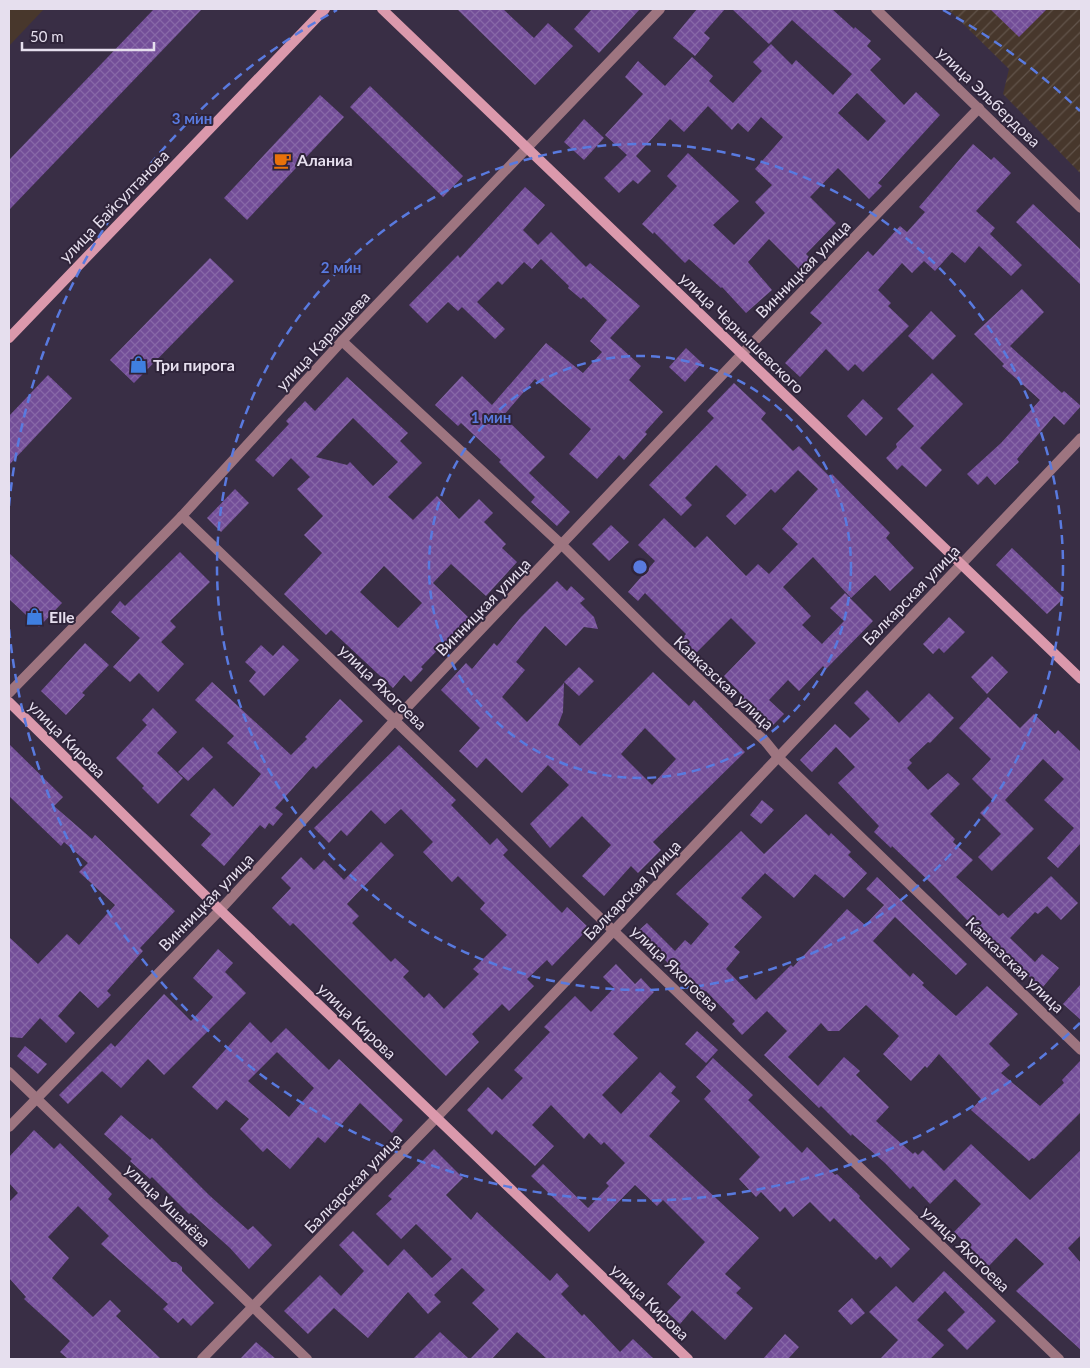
<svg xmlns="http://www.w3.org/2000/svg" width="1090" height="1368" font-family="Lato,sans-serif">
<style>
.industrial{fill:url(#industrial-furrows)}
.education{fill:#48372c}
.building{fill:url(#building-cross-hatch);fill-rule:evenodd}
.lines{fill:none;stroke-linecap:round;stroke-linejoin:round}
.street{stroke:#9e7580;stroke-width:10}
.secondary{stroke:#db99ac;stroke-width:10}
.ring{fill:none;stroke:#597adf;stroke-width:2.5;stroke-dasharray:9 6}
.labels{text-anchor:middle;stroke-width:4;stroke-linejoin:round;paint-order:stroke}
.street-label{font-size:16px;fill:#e6dfee;stroke:#2f243a}
.poi-label{font-size:16px;font-weight:bold;fill:#e6dfee;stroke:#2f243a;text-anchor:start}
.centre{fill:#597adf;stroke:#2f243a;stroke-width:2.5}
.ring-label{font-size:15px;text-anchor:middle;font-weight:bold;fill:#597adf;stroke:#2f243a;stroke-width:4;stroke-linejoin:round;paint-order:stroke}
</style>
<defs>
<pattern id="industrial-furrows" width="10" height="10" patternUnits="userSpaceOnUse" patternTransform="scale(1.25)"><rect width="10" height="10" fill="#47372c"/><path d="M-1 1l2-2M0 10L10 0M9 11l2-2" fill="none" stroke="#62544b"/></pattern>
<pattern id="building-cross-hatch" width="8" height="8" patternUnits="userSpaceOnUse" patternTransform="scale(1.25)"><rect width="8" height="8" fill="#734e98"/><path d="M0 0l8 8M0 8l8-8" fill="none" stroke="#8767a7"/></pattern>
</defs>
<rect width="100%" height="100%" fill="#392e45"/>
<!-- industrial -->
<polygon class="industrial" points="948,9 1081,9 1081,174 1003,94 1009,69"/>
<!-- education -->
<polygon class="education" points="9,9 44,9 9,46"/>
<!-- building -->
<g class="building">
<polygon points="154,9 202,9 9,210 9,160"/>
<polygon points="457,9 503,9 534,38 548,23 573,46 535,85"/>
<polygon points="592,9 640,9 599,53 574,29"/>
<polygon points="697,9 725,9 704,33 710,38 695,56 673,38"/>
<path d="M732,9H832L854,29L855,27L871,41L867,46L881,59L870,70L904,105L916,92L940,115L878,183L882,186L869,199L838,168L810,197L836,223L806,254L811,259L800,270L769,239L748,262L772,290L746,313L722,287L721,288L689,259L685,263L654,232L653,234L642,224L677,186L667,176L688,153L739,201L713,225L734,245L765,213L755,202L772,185L755,169L783,137L761,117L748,132L738,123L732,130L708,106L684,132L670,119L636,156L651,171L638,184L633,180L619,193L604,178L627,155L605,135L643,94L625,77L638,61L665,86L692,57L713,76L709,81L733,103L762,71L753,62L771,44L792,65L796,60L833,95L852,74L792,20L769,44ZM857,93L886,121L868,141L838,113Z"/>
<polygon points="990,9 1047,9 1019,37"/>
<polygon points="370,86 463,176 443,197 350,107"/>
<polygon points="320,95 344,117 247,220 224,198"/>
<polygon points="584,119 604,138 584,160 564,142"/>
<polygon points="973,144 991,160 994,157 1011,173 976,211 995,228 990,234 1022,265 1011,276 979,246 965,263 952,252 935,271 924,261 912,273 902,263 878,290 891,303 888,306 909,326 863,372 855,364 848,371 826,349 800,377 785,363 822,323 810,313 868,251 873,256 900,226 907,232 925,212 919,207"/>
<polygon points="525,187 545,205 523,230 538,245 551,232 586,267 590,263 640,306 610,338 641,366 629,380 663,412 645,432 647,434 624,460 619,455 597,479 569,454 591,429 535,379 503,416 545,457 529,473 570,512 557,526 531,502 535,497 499,462 501,460 461,423 458,426 435,405 462,376 492,405 546,343 583,373 602,352 590,341 607,320 583,297 581,299 568,288 569,286 541,259 532,269 524,262 502,285 498,281 477,302 505,329 495,339 462,307 458,311 448,302 427,323 409,305 458,255 460,258"/>
<polygon points="1033,204 1081,250 1081,285 1016,222"/>
<polygon points="210,258 234,281 134,383 110,360"/>
<polygon points="1022,289 1044,312 1010,346 1062,393 1064,391 1081,406 1064,425 1054,416 1017,459 1019,462 995,485 987,476 978,485 967,474 1001,443 1040,400 1002,366 1004,364 974,334"/>
<polygon points="931,311 956,336 933,360 908,336"/>
<polygon points="686,348 702,363 685,382 669,367"/>
<polygon points="932,373 963,404 920,448 942,470 926,487 902,465 897,470 886,458 897,447 896,444 914,426 897,409"/>
<polygon points="48,375 72,398 9,465 9,416"/>
<path d="M347,377L408,433L400,441L422,463L388,497L413,520L437,496L459,519L479,499L493,513L484,522L506,544L502,548L517,562L486,596L451,564L433,583L469,618L421,667L423,669L411,682L404,675L393,688L331,630L326,635L284,594L322,553L304,535L323,516L297,489L310,477L291,458L273,477L255,460L289,424L286,421L305,401L315,411ZM353,418L398,462L373,486L350,462L347,465L316,457ZM384,566L422,603L398,628L360,592Z"/>
<polygon points="734,383 766,413 761,419 793,451 799,446 830,477 832,474 890,533 886,538 914,568 890,591 875,575 851,598 813,557 783,587 811,616 802,625 822,644 844,621 830,608 845,593 873,621 826,669 823,666 799,691 788,680 769,700 784,714 771,727 742,699 744,697 724,676 756,643 731,618 694,655 680,641 686,634 645,593 638,601 628,592 655,561 638,545 664,518 695,548 707,536 746,576 758,564 769,574 798,544 782,529 818,489 798,470 775,493 771,489 735,525 726,516 747,495 716,465 685,498 692,505 681,516 649,485 714,418 707,411"/>
<polygon points="863,399 883,418 866,436 847,416"/>
<polygon points="235,489 249,503 221,532 207,518"/>
<polygon points="611,525 629,542 609,561 592,544"/>
<polygon points="1012,548 1064,598 1047,614 996,565"/>
<polygon points="180,552 210,582 170,621 176,627 161,642 184,664 158,692 139,673 130,682 113,667 140,638 111,612 120,601 125,606"/>
<polygon points="9,553 62,603 39,627 9,599"/>
<path d="M557,581L567,591L571,586L585,599L580,603L594,617L598,629L584,627L566,646L545,626L516,662L525,670L502,697L527,722L564,683L563,712L558,725L580,746L653,672L689,706L694,700L745,752L653,842L661,850L638,873L631,866L604,896L582,876L611,845L582,816L550,848L530,824L569,785L548,765L522,793L486,758L477,768L459,751L480,728L441,690L466,663L472,669L494,643L497,646L521,617ZM645,728L676,759L652,785L621,754Z"/>
<polygon points="949,617 965,632 944,653 939,648 933,654 923,644"/>
<polygon points="85,643 109,665 82,693 85,695 66,715 41,691"/>
<polygon points="261,645 273,656 283,645 299,660 264,696 249,681 256,672 245,662"/>
<polygon points="992,656 1008,672 987,694 971,677"/>
<polygon points="579,667 594,681 579,696 564,682"/>
<polygon points="212,682 291,755 307,739 305,737 340,699 363,721 316,769 313,766 275,808 283,814 273,826 269,823 265,829 260,825 224,866 201,845 211,834 190,815 214,788 233,807 261,774 227,743 234,736 195,700"/>
<polygon points="867,690 899,723 929,693 954,718 930,743 928,742 909,760 912,763 907,768 928,790 948,773 960,784 930,814 955,839 953,842 973,860 956,877 999,916 1003,913 1008,918 1051,876 1078,903 1061,920 1047,906 1038,914 1035,912 1010,938 1035,962 1042,954 1059,968 1042,988 1022,970 1020,972 1000,952 999,953 935,887 892,846 891,848 874,832 879,826 838,783 855,767 836,747 812,772 800,760 835,724 850,738 870,719 854,703"/>
<polygon points="988,697 1020,728 1034,714 1055,734 1058,730 1081,752 1081,843 1058,868 1047,858 1074,828 1044,800 1064,779 1043,759 1005,800 1034,829 992,871 978,857 1001,834 980,813 993,800 972,779 991,759 959,728"/>
<polygon points="153,708 177,732 157,753 183,778 158,804 142,788 144,786 116,758 147,725 142,720"/>
<polygon points="9,744 63,797 54,806 92,839 95,835 175,911 140,948 143,951 107,991 111,995 98,1008 80,991 58,1016 75,1033 66,1043 40,1018 22,1038 9,1037 9,937 38,964 67,934 79,945 115,905 79,872 88,863 64,842 61,846 9,796"/>
<polygon points="399,745 456,800 451,805 490,845 497,838 508,850 503,855 562,913 567,907 589,928 552,966 547,960 527,979 534,986 509,1011 502,1004 472,1034 479,1042 446,1076 293,923 290,926 272,908 291,888 281,878 301,857 314,870 324,860 344,880 381,842 394,855 347,904 359,916 352,923 391,962 395,958 409,971 403,977 424,998 429,993 444,1009 479,974 473,969 507,935 480,909 485,903 458,876 452,882 423,852 433,842 401,809 385,824 371,810 347,836 341,830 329,843 314,828"/>
<polygon points="203,747 213,757 188,781 178,772"/>
<polygon points="762,800 774,810 761,824 750,815"/>
<polygon points="806,814 829,836 831,833 851,852 848,855 867,873 844,898 815,874 794,898 765,873 741,898 762,917 734,947 740,952 726,969 756,1000 791,965 793,967 847,909 865,925 884,905 866,889 877,877 967,964 956,975 895,917 873,941 910,977 913,973 924,983 922,985 956,1016 987,986 1018,1014 989,1044 1010,1065 1001,1073 1040,1106 1064,1083 1062,1080 1081,1060 1081,1112 1034,1159 1032,1158 1029,1161 971,1110 981,1099 939,1054 927,1068 925,1066 911,1081 883,1054 899,1036 866,1005 839,1031 828,1031 821,1023 788,1057 818,1086 844,1057 860,1071 856,1075 889,1107 876,1121 913,1154 915,1152 918,1155 923,1150 944,1171 971,1144 1030,1200 1081,1150 1081,1235 1068,1248 1081,1263 1081,1350 1016,1291 1044,1264 1016,1238 986,1269 975,1258 978,1255 954,1232 981,1204 955,1179 930,1204 913,1186 910,1189 885,1163 852,1134 851,1136 821,1106 819,1108 764,1055 787,1031 767,1011 742,1035 732,1024 735,1021 706,991 703,993 670,962 668,963 637,932 647,923 675,951 685,940 691,945 709,924 676,894 741,831 764,854"/>
<polygon points="218,949 233,963 225,972 246,993 164,1075 148,1059 121,1088 102,1071 68,1104 59,1095 111,1043 115,1047 164,994 191,1021 213,997 193,978"/>
<polygon points="616,964 635,984 641,978 654,992 613,1034 638,1058 602,1095 621,1114 660,1072 676,1087 671,1093 680,1101 649,1136 759,1238 725,1274 741,1288 736,1293 753,1308 725,1340 692,1310 680,1324 667,1312 681,1297 667,1284 705,1242 663,1200 657,1206 635,1185 589,1232 531,1176 543,1164 588,1208 609,1186 606,1183 625,1163 604,1142 601,1145 589,1133 584,1139 551,1105 532,1125 554,1146 535,1166 496,1130 492,1135 467,1110 488,1087 502,1100 523,1078 514,1070 550,1032 544,1027 575,996 591,1012 614,988 603,977"/>
<polygon points="1081,984 1081,1020 1063,1004"/>
<path d="M250,1022L271,1043L286,1028L329,1070L339,1059L403,1120L392,1133L360,1103L325,1143L318,1137L290,1169L267,1148L263,1152L240,1129L249,1119L226,1100L217,1110L192,1087ZM277,1052L314,1088L289,1117L248,1081Z"/>
<polygon points="697,1031 718,1050 706,1063 685,1044"/>
<polygon points="25,1046 47,1064 38,1074 17,1056"/>
<polygon points="713,1058 753,1095 748,1100 802,1153 807,1147 835,1175 837,1174 860,1196 859,1198 910,1249 891,1268 880,1256 876,1260 834,1218 830,1222 810,1202 793,1217 785,1207 780,1212 761,1192 756,1197 739,1179 760,1157 704,1099 711,1091 696,1077"/>
<polygon points="121,1115 150,1140 152,1138 209,1195 248,1230 253,1226 272,1245 249,1269 230,1248 191,1213 189,1214 152,1177 150,1179 130,1161 132,1159 104,1134"/>
<polygon points="34,1130 54,1149 60,1143 112,1194 108,1199 172,1262 176,1262 182,1267 182,1271 214,1303 191,1326 183,1318 178,1323 163,1309 168,1304 101,1244 109,1236 78,1206 48,1237 69,1258 52,1278 93,1317 110,1300 121,1311 116,1316 161,1359 68,1359 60,1352 70,1341 24,1299 26,1297 9,1278 9,1202 18,1193 9,1183 9,1157"/>
<polygon points="434,1149 463,1178 446,1195 471,1220 477,1212 550,1281 557,1273 569,1286 561,1294 582,1316 584,1314 620,1352 633,1339 654,1359 547,1359 517,1332 492,1359 470,1359 499,1329 472,1303 485,1290 462,1268 434,1295 441,1302 428,1314 408,1292 368,1338 334,1308 308,1334 284,1311 320,1275 341,1296 364,1271 339,1245 353,1231 388,1266 404,1249 432,1278 452,1259 416,1224 401,1239 376,1214 392,1199 388,1196"/>
<polygon points="944,1271 996,1321 967,1350 947,1330 965,1312 945,1291 917,1320 944,1345 930,1359 880,1359 898,1340 869,1312 896,1286 913,1303"/>
<polygon points="852,1298 865,1313 851,1325 838,1311"/>
<polygon points="440,1332 469,1359 413,1359"/>
<polygon points="785,1334 799,1347 788,1359 763,1359"/>
<polygon points="256,1342 276,1359 240,1359"/>
</g>
<g class="lines">
<!-- street -->
<g class="street">
<polyline points="876,9 1081,208"/>
<polyline points="342,341 562,545 664,646 765,741 778,757 1081,1050"/>
<polyline points="182,516 1059,1359"/>
<polyline points="9,693 182,516 342,341 660,9"/>
<polyline points="9,1072 307,1359"/>
<polyline points="9,1127 220,910 395,720 742,354 979,108"/>
<polyline points="202,1359 436,1118 1081,438"/>
</g>
<!-- secondary -->
<g class="secondary">
<polyline points="382,9 1081,679"/>
<polyline points="9,338 325,9"/>
<polyline points="9,702 220,910 688,1359"/>
</g>
</g>
<!-- distance rings -->
<g class="ring">
<circle cx="640" cy="567" r="211"/>
<circle cx="640" cy="567" r="423"/>
<path d="M1080 1023A634 634 0 0 1 9 628M9 506A634 634 0 0 1 337 10M943 10A634 634 0 0 1 1080 111"/>
</g>
<!-- icons -->
<defs>
<symbol id="cafe-bare" viewBox="-9 -9 18 18"><path d="M-5.5-4.5H6V0H3Q3 3.5 0 3.5H-2.5Q-5.5 3.5-5.5 0ZM3-3.2v2h1.7v-2ZM-6 4.5H4V6H-6Z" fill="#e8710a" stroke="#2f243a" stroke-width="2.5" paint-order="stroke"/></symbol>
<symbol id="shop-bare" viewBox="-9 -9 18 18"><path d="M-5-2.5h2.3a2.7 3.5 0 0 1 5.4 0H5L5.5 6h-11ZM-1.5-2.5h3a1.5 2.3 0 0 0-3 0Z" fill="#3f7fe0" stroke="#2f243a" stroke-width="2.5" paint-order="stroke"/></symbol>
</defs>
<g fill-rule="evenodd">
<use href="#cafe-bare" x="270" y="148" width="25" height="25"/>
<use href="#shop-bare" x="126" y="352" width="25" height="25"/>
<use href="#shop-bare" x="22" y="604" width="25" height="25"/>
</g>
<g class="labels">
<!-- street labels -->
<g class="street-label">
<text transform="translate(989 97) rotate(44)" y="6">улица Эльбердова</text>
<text transform="translate(114 206) rotate(-46)" y="6">улица Байсултанова</text>
<text transform="translate(803 269) rotate(-46)" y="6">Винницкая улица</text>
<text transform="translate(742 333) rotate(44)" y="6">улица Чернышевского</text>
<text transform="translate(323 341) rotate(-47)" y="6">улица Карашаева</text>
<text transform="translate(911 595) rotate(-46)" y="6">Балкарская улица</text>
<text transform="translate(483 607) rotate(-46)" y="6">Винницкая улица</text>
<text transform="translate(724 683) rotate(43)" y="6">Кавказская улица</text>
<text transform="translate(383 687) rotate(44)" y="6">улица Яхогоева</text>
<text transform="translate(67 739) rotate(45)" y="6">улица Кирова</text>
<text transform="translate(632 890) rotate(-46)" y="6">Балкарская улица</text>
<text transform="translate(206 902) rotate(-46)" y="6">Винницкая улица</text>
<text transform="translate(1015 965) rotate(44)" y="6">Кавказская улица</text>
<text transform="translate(675 968) rotate(44)" y="6">улица Яхогоева</text>
<text transform="translate(357 1021) rotate(44)" y="6">улица Кирова</text>
<text transform="translate(353 1183) rotate(-46)" y="6">Балкарская улица</text>
<text transform="translate(168 1205) rotate(44)" y="6">улица Ушанёва</text>
<text transform="translate(966 1249) rotate(44)" y="6">улица Яхогоева</text>
<text transform="translate(650 1302) rotate(44)" y="6">улица Кирова</text>
</g>
<!-- poi labels -->
<g class="poi-label">
<text x="297" y="166">Аланиа</text>
<text x="153" y="371">Три пирога</text>
<text x="49" y="623">Elle</text>
</g>
</g>
<circle cx="640" cy="567" r="8" class="centre"/>
<g class="ring-label">
<text x="192" y="124">3 мин</text>
<text x="341" y="273">2 мин</text>
<text x="491" y="423">1 мин</text>
</g>
<!-- border -->
<rect width="1090" height="1368" fill="none" stroke="#e6dfee" stroke-width="20"/>
<!-- scale -->
<path d="M22 42v8h132v-8" fill="none" stroke="#e6dfee" stroke-width="2.5"/>
<text x="30" y="42" font-size="15" fill="#e6dfee" stroke="#2f243a" stroke-width="4" paint-order="stroke">50 m</text>
</svg>
